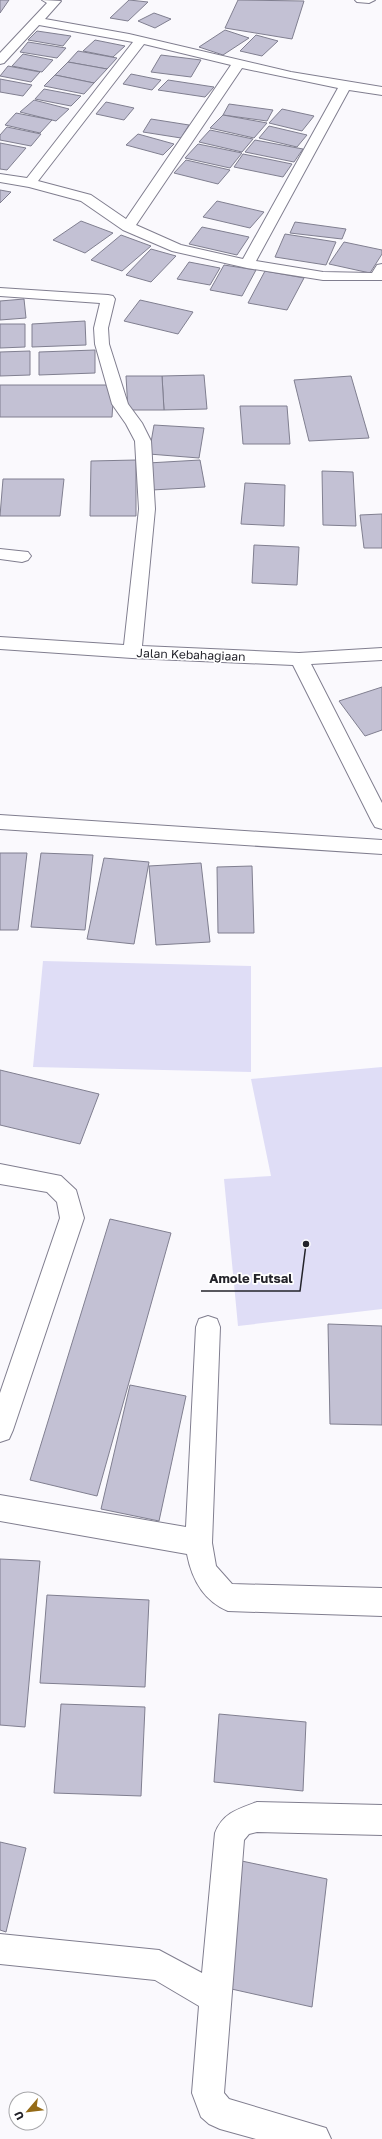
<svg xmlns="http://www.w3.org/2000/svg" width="382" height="2139" font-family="'Golos Text',sans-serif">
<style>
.green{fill:#dfddf6}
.building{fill:#c3c1d4;stroke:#807f90}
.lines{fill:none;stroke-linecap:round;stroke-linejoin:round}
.minor-casing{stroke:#807e8f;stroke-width:2}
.minor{fill:#fff;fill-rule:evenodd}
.labels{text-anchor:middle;stroke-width:3.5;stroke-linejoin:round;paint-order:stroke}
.street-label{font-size:12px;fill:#23232a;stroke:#fff}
.leader{fill:none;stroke:#23232a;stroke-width:1.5}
.callout-dot{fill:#23232a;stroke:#fff;stroke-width:1.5}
.callout-label{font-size:13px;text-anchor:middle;font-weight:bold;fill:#23232a;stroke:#fff;stroke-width:3.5;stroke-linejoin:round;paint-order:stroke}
</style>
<rect width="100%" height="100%" fill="#faf9fd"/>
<!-- green -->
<g class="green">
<polygon points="43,961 251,966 251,1072 33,1067"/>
<polygon points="382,1067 382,1309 238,1326 224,1179 271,1176 251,1079"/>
</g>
<!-- building -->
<g class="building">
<polygon points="0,0 9,0 0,13"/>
<polygon points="129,0 148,2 128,21 110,18"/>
<polygon points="238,0 304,1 292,39 225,28"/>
<polygon points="154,13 171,19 155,28 138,21"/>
<polygon points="225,30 249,38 223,55 199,47"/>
<polygon points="37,31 71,36 63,46 28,40"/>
<polygon points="256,35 278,41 262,56 240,51"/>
<polygon points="95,40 125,46 113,57 83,51"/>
<polygon points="28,42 66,48 57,58 20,52"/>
<polygon points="78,51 117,58 107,69 68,62"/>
<polygon points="23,54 53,60 42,72 12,66"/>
<polygon points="161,55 201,60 191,77 151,72"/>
<polygon points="68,62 107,69 94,83 55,75"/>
<polygon points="8,66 40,72 31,82 0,76"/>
<polygon points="131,74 161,80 152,90 123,84"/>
<polygon points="55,75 94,83 84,94 44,86"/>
<polygon points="0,79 32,85 23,96 0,92"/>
<polygon points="168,80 214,87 205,97 158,90"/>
<polygon points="44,89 81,96 71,106 35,99"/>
<polygon points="34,100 69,109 56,121 20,112"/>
<polygon points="106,102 134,108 124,120 96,114"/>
<polygon points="229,104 273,110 267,121 223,115"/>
<polygon points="282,109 314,116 302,131 269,123"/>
<polygon points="16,113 52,120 40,133 5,125"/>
<polygon points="223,115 267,123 254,138 210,128"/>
<polygon points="151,119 189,125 181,138 143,132"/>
<polygon points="269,126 307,135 297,147 259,138"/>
<polygon points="7,127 41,134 31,146 0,140 0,135"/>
<polygon points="210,130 253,139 242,152 199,142"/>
<polygon points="138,134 174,144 163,155 126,145"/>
<polygon points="255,140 303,149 294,162 245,152"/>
<polygon points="0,143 26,148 7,170 0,169"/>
<polygon points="198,144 242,153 230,168 185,158"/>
<polygon points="243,154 292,164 283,177 234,167"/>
<polygon points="186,160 230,170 218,184 174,173"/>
<polygon points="0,190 11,192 0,203"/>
<polygon points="217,201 264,212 250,228 203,217"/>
<polygon points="81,221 113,233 85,253 53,240"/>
<polygon points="295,222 346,229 342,239 290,233"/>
<polygon points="202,227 249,237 237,255 189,244"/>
<polygon points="285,234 336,242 326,265 275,257"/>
<polygon points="121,235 151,246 122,271 91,260"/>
<polygon points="344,242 382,250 382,254 370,273 329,264"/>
<polygon points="151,249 176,256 151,282 126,275"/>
<polygon points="189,262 220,268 210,285 177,279"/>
<polygon points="224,265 256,270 242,296 210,290"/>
<polygon points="265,271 304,278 287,310 248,303"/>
<polygon points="24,299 26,318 0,320 0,301"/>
<polygon points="140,300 193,312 178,334 124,321"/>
<polygon points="85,321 86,345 32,347 32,324"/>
<polygon points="0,324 25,324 25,347 0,348"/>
<polygon points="95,350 95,373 39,375 39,352"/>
<polygon points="30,351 30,375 0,376 0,352"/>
<polygon points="204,375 207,409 164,410 162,376"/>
<polygon points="126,376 162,376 164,410 128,410"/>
<polygon points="351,376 369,438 309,441 294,380"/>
<polygon points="0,385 114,385 112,417 0,417"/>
<polygon points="240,406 287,406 290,444 243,444"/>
<polygon points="154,425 204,428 199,458 149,454"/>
<polygon points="136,460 136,516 90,516 91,461"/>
<polygon points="200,460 205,487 152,490 148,463"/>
<polygon points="322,471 353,472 356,526 323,525"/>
<polygon points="3,479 64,479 60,516 0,516"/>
<polygon points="245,483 285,485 284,526 241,524"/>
<polygon points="382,514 382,548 364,548 360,515"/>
<polygon points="254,545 299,547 297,585 252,583"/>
<polygon points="382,687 382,730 365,736 339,701"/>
<polygon points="0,853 27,853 18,930 0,930"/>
<polygon points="41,853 93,855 85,930 31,927"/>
<polygon points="104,858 149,862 134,944 87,939"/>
<polygon points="201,863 210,942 156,945 149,866"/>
<polygon points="252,866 254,933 218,933 217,867"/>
<polygon points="0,1070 99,1094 80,1144 0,1125"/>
<polygon points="110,1219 171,1233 97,1496 30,1480"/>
<polygon points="328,1324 382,1326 382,1425 330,1424"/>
<polygon points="130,1385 186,1396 159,1521 101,1509"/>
<polygon points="0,1559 40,1561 25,1727 0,1725"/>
<polygon points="47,1595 149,1600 145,1687 40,1683"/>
<polygon points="61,1704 145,1707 141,1796 54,1793"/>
<polygon points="219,1714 306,1722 303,1791 214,1782"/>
<polygon points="0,1842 26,1848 6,1932 0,1930"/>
<polygon points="237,1860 327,1879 312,2007 218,1986"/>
</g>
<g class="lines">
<defs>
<g id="minor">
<path d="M42,0L61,1L45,19L129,34L291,72L382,87V95L349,90L256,261L323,272L372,273L377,265L382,264V280H323L247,268L172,251L123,230L81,201L29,187L0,182V174L27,178L133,42L39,25L4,63L0,64V53L47,3ZM144,44L231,65L126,219L91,195L38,181ZM242,68L338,88L243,259L181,245L136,225Z"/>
<polygon points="355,0 375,0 369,3 357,2"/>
<polygon points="0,288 108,295 113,296 115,299 108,328 109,344 128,404 142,423 151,441 155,509 142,646 299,653 382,648 382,660 311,664 382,803 382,829 375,827 372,822 293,665 132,658 0,649 0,637 124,645 139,509 135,441 126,424 112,404 95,344 94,328 100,303 0,296"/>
<polygon points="0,549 28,552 31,556 28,560 22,562 0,559"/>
<polygon points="0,815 382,840 382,854 0,829"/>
<polygon points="0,1164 61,1176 76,1190 84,1218 13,1430 9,1439 0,1442 0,1393 60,1218 57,1202 47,1192 0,1184"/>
<path d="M208,1316L217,1319L220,1327L212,1543L216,1566L232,1584L382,1588V1616L228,1611C204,1601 192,1580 187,1554L0,1521V1495L186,1527L196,1327L199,1319Z"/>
<path d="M257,1802L382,1805V1835L257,1832L249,1834L244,1840L224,2093L229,2099L326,2128L331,2139H256L220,2129L209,2124L201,2117L192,2093L199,2006L155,1980L0,1964V1934L159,1950L202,1973L215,1833C223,1813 238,1809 257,1802Z"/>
</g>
</defs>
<!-- minor casing -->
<use href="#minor" class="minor-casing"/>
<!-- minor -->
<use href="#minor" class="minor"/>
</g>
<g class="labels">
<!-- street labels -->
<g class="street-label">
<text transform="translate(191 655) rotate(2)" y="4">Jalan Kebahagiaan</text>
</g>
</g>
<!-- callouts -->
<path class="leader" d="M306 1244L300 1291H201"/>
<circle class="callout-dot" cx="306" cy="1244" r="4"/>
<g class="callout-label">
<text x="251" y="1283">Amole Futsal</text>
</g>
<!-- north arrow -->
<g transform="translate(28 2111) rotate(242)"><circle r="19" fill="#ffffff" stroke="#a7a7aa"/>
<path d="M0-3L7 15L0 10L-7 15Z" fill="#956b17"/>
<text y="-6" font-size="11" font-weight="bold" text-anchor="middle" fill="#23232a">U</text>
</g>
</svg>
